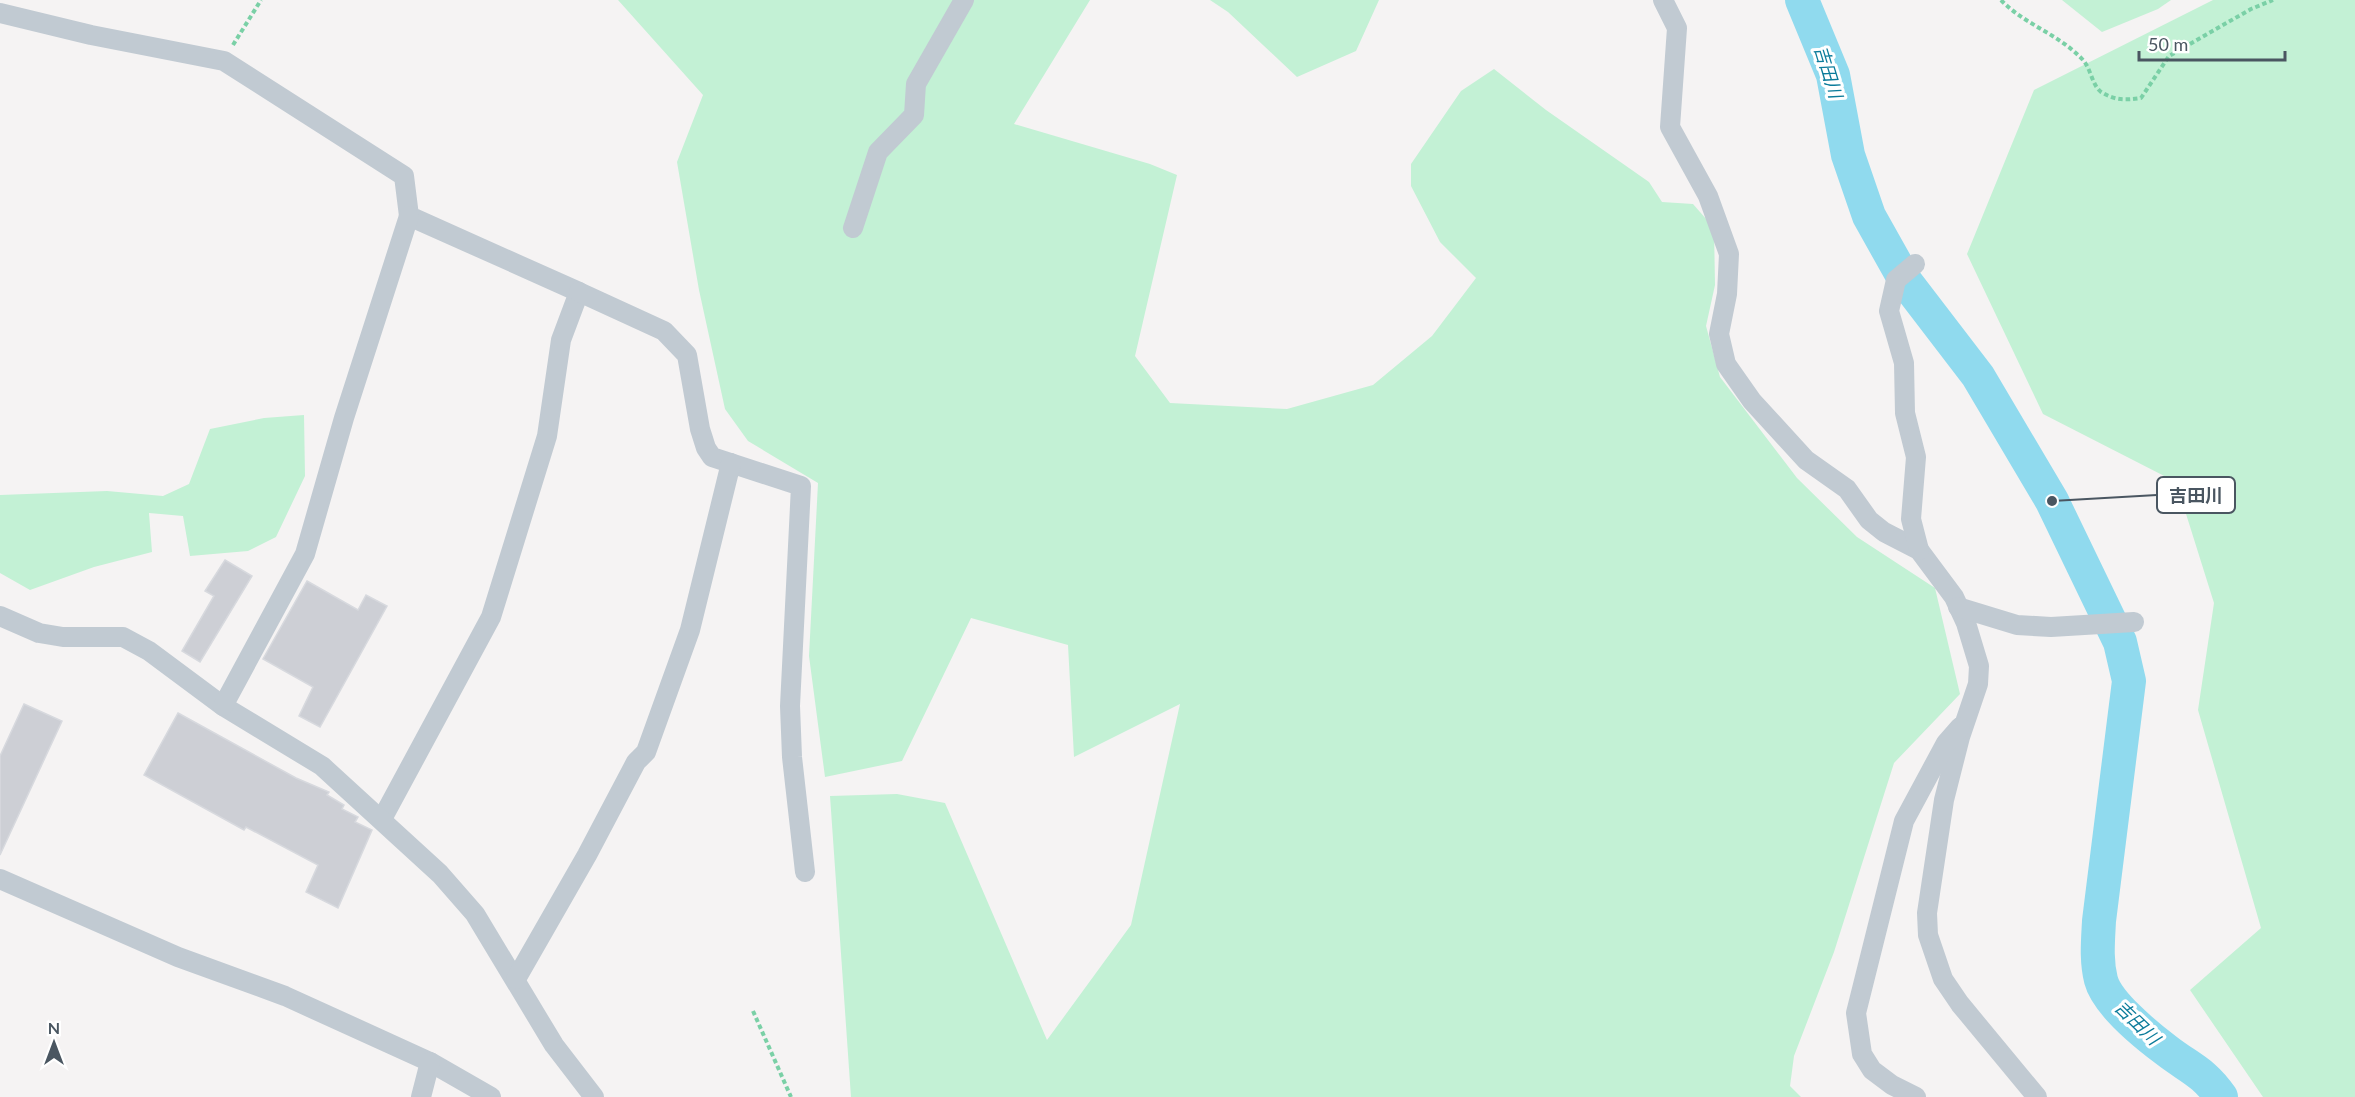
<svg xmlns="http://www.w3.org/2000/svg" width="2355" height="1097" font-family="Lato,'Noto Sans JP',sans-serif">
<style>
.green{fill:#c3f1d5}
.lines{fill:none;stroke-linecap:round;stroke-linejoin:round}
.river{stroke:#90daee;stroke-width:34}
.building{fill:#cdcfd5;stroke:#d7d9de;stroke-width:1.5}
.path{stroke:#7ad0a6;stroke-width:4;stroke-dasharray:4.5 3;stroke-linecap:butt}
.minor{stroke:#c1cad2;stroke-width:20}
.labels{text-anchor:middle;stroke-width:6;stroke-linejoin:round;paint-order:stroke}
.water-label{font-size:18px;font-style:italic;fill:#0c7c9b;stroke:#fff}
.leader{fill:none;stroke:#4a5661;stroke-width:2}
.callout-dot{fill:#4a5661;stroke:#fff;stroke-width:2}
.callout{fill:#fff;stroke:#4a5661;stroke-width:2}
.callout-label{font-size:18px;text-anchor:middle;font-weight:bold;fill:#4a5661}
</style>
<rect width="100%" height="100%" fill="#f5f3f3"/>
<!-- green -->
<g class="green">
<polygon points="618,0 1090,0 1014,124 1150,164 1177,175 1135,356 1170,403 1287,409 1373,385 1432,336 1476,278 1440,242 1411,186 1411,164 1461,91 1494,69 1546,110 1649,182 1662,202 1693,204 1714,228 1715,285 1706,326 1720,377 1797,478 1857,537 1935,588 1960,694 1894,763 1834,952 1794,1056 1790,1086 1801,1097 851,1097 830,796 897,794 945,803 1047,1040 1131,925 1180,704 1074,757 1068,645 971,618 902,761 825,777 809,656 818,483 748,441 725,409 699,290 677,162 703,95"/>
<polygon points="1210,0 1379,0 1356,51 1297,77 1228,12"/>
<polygon points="2062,0 2171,0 2158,9 2102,32"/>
<polygon points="2213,0 2355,0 2355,1097 2263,1097 2190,990 2261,928 2198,710 2214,603 2176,482 2043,414 1967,254 2034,90"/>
<polygon points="304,415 305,476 276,537 248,551 190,556 183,516 149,513 152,552 94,567 30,590 0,573 0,495 107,491 163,496 189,484 210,429 264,418"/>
</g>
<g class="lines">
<!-- river -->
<path class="river" d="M1802,0L1833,75L1848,155L1869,216L1906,282L1978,376L2052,501L2120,642L2129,681L2099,921C2098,941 2096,960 2101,980C2107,1003 2146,1035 2166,1050C2189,1068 2203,1071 2221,1097"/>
</g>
<!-- building -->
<g class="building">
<polygon points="225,560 252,576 200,662 182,651 214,596 205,591"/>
<polygon points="307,581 358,610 366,595 387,606 320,727 299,716 313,687 263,659"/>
<polygon points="24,704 62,721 0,855 0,756"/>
<polygon points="178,713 296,778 329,792 327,795 344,805 342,809 358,817 355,822 372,830 338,908 306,892 318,865 246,827 244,830 144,775"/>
</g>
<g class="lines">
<!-- path -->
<g class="path">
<path d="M2001,0C2025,25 2059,34 2083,60C2091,69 2092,85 2101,92C2116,101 2125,100 2141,98L2169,56L2251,9L2273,0"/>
<polyline points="233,45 261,0"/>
<polyline points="753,1011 791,1097"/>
</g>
<!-- minor -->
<g class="minor">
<polyline points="1663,0 1677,28 1670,127 1708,196 1729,254 1727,294 1719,334 1726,364 1752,401 1806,460 1847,489 1869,520 1884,532 1919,550 1954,597 1966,623 1979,666 1978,684 1960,737 1944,800 1927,913 1928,935 1943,979 1960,1004 2037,1097"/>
<polyline points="0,13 91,35 224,61 404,176 409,216 579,292 561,340 547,436 491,617 382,819"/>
<polyline points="853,228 878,152 914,115 916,84 964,0"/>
<polyline points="1915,264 1896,280 1889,311 1904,363 1905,413 1916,457 1911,519 1919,550"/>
<polyline points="579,292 664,331 687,355 700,429 706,448 712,457 801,486 790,706 792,757 805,872"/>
<polyline points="1958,607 2017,625 2051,627 2134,622"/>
<polyline points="0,616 39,633 63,637 123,637 149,651 223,706 322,766 440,874 475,914 554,1045 594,1097"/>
<polyline points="223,706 305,554 344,418 409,216"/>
<polyline points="0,879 178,957 285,996 430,1062 491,1097"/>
<polyline points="516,979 587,855 636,762 646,752 690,630 731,463"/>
<polyline points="421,1097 430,1062"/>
<polyline points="1916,1097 1892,1085 1872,1070 1862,1054 1856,1013 1904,821 1946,743 1960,727"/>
</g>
</g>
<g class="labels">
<!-- water labels -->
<g class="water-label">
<text transform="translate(1828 72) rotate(73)" y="6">吉田川</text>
<text transform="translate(2137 1023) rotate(44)" y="6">吉田川</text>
</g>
</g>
<!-- callouts -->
<path class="leader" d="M2052 501L2157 495"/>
<circle class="callout-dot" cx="2052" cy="501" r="6"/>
<rect class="callout" x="2157" y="477" width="78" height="36" rx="6"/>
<g class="callout-label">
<text x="2196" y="502">吉田川</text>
</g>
<!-- north arrow -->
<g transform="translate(54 1043)" stroke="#ffffff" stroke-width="4.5" paint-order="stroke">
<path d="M0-4.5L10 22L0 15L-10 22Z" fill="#4a5661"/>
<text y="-9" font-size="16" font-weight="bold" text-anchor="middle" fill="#4a5661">N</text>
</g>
<!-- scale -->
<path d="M2139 51v9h146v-9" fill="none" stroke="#4a5661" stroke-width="3"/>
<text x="2148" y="51" font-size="18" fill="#4a5661" stroke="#ffffff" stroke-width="4.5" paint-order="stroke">50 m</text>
</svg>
